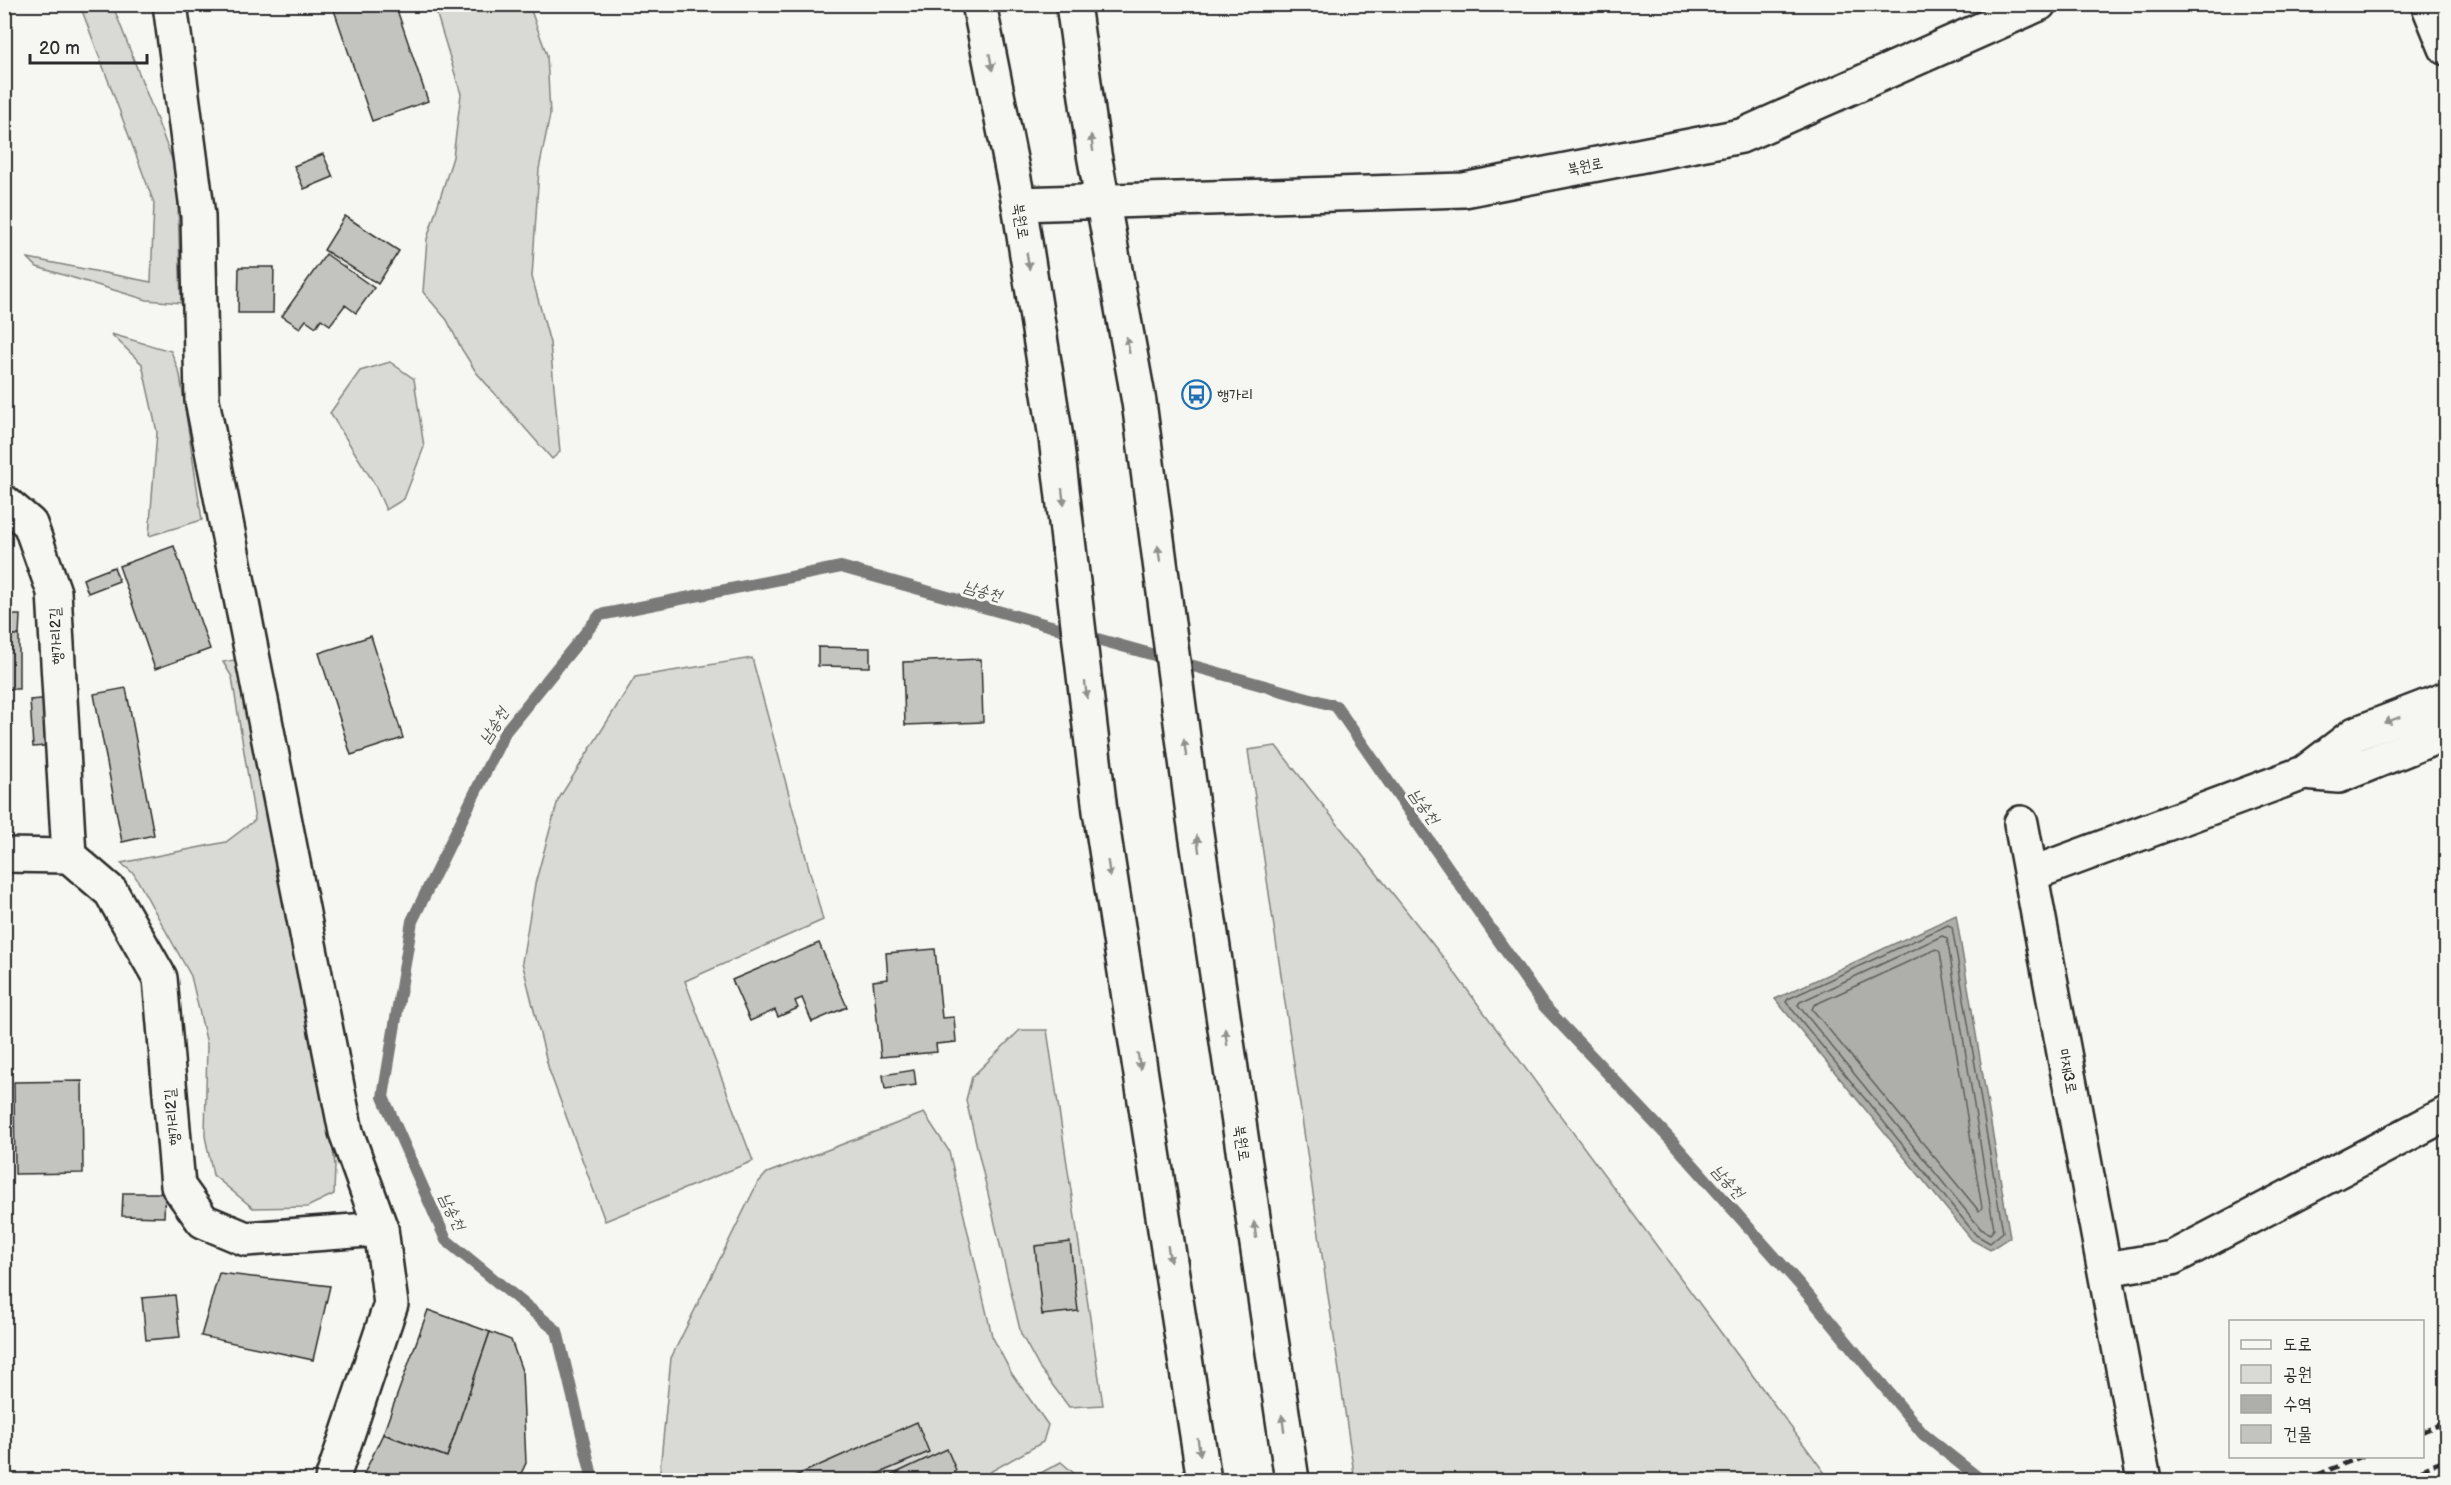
<svg xmlns="http://www.w3.org/2000/svg" width="2451" height="1485" font-family="'Balsamiq Sans','Poor Story',sans-serif">
<style>
.green{fill:#d9d9d5;stroke:#828280;stroke-width:1.5}
.water{fill:#aeaeab;stroke:#7a7a78;stroke-width:1.5}
.lines{fill:none;stroke-linecap:round;stroke-linejoin:round}
.shore{stroke:#5f5f5e;stroke-width:1.5}
.stream{stroke:#7a7a78;stroke-width:12}
.building{fill:#c3c3c0;stroke:#2b2b2b;stroke-width:1.5}
.minor-casing{stroke:#2b2b2b;stroke-width:38}
.minor{stroke:#f6f6f2;stroke-width:33}
.rail{stroke:#2b2b2b;stroke-width:4.5;stroke-dasharray:9 4.5;stroke-linecap:butt}
.oneway{fill:#90908e}
.labels{text-anchor:middle;stroke-width:6;stroke-linejoin:round;paint-order:stroke}
.street-label{font-size:15px;fill:#2b2b2b;stroke:#f6f6f2}
.poi-label{font-size:15px;fill:#2b2b2b;stroke:#f6f6f2;text-anchor:start}
.water-label{font-size:16px;font-style:italic;fill:#525251;stroke:#f6f6f2}
</style>
<rect width="100%" height="100%" fill="#f6f6f2"/>
<filter id="ink" filterUnits="userSpaceOnUse"><feTurbulence type="fractalNoise" baseFrequency=".0167" numOctaves="2"/><feDisplacementMap in="SourceGraphic" scale="12" xChannelSelector="R" yChannelSelector="G"/><feConvolveMatrix kernelMatrix="1 2 1 2 8 2 1 2 1" color-interpolation-filters="sRGB"/></filter>
<g filter="url(#ink)">
<!-- green -->
<g class="green">
<polygon points="80,5 111,5 115,11 177,172 181,303 147,300 37,267 28,258 151,282 154,203"/>
<polygon points="434,5 529,5 547,55 550,115 539,169 532,277 550,343 560,452 552,459 476,372 461,348 447,320 423,292 427,239 453,157 461,94"/>
<polygon points="111,334 171,351 180,375 202,520 149,536 157,432 142,364"/>
<polygon points="390,362 414,379 424,447 404,499 386,510 374,483 330,413 360,371"/>
<polygon points="752,658 823,920 685,981 753,1161 605,1221 549,1070 522,962 535,884 558,800 635,677"/>
<polygon points="240,659 315,1017 335,1165 334,1194 307,1207 253,1208 213,1175 205,1136 207,1044 191,976 134,874 121,863 226,842 255,820 232,677 223,662"/>
<polygon points="1276,746 1446,961 1830,1480 1355,1480 1248,750"/>
<polygon points="1020,1030 1047,1030 1103,1405 1069,1407 1039,1367 1021,1334 966,1100 972,1077"/>
<polygon points="924,1113 949,1151 992,1336 1012,1374 1048,1425 1043,1442 976,1480 659,1480 671,1358 757,1184 767,1173"/>
<polygon points="1061,1462 1082,1480 1028,1480"/>
</g>
<!-- water -->
<polygon class="water" points="1956,915 2010,1237 1990,1250 1972,1240 1775,999"/>
<g class="lines">
<!-- shore -->
<g class="shore">
<polygon points="1948,925 1952,927 2003,1232 1990,1243 1976,1235 1786,1002 1788,999"/>
<polygon points="1942,936 1947,938 1994,1229 1990,1234 1981,1229 1798,1005 1800,1002"/>
<polygon points="1936,949 1940,952 1982,1208 1979,1211 1812,1009 1814,1005"/>
</g>
<!-- stream -->
<polyline class="stream" points="593,1480 557,1331 446,1240 383,1097 412,921 505,732 600,615 841,567 1336,706 1544,1006 1670,1139 1800,1285 1923,1434 1981,1480"/>
</g>
<!-- building -->
<g class="building">
<polygon points="352,4 395,4 428,101 372,121 334,10"/>
<polygon points="323,154 333,177 304,189 294,166"/>
<polygon points="345,216 399,251 378,284 324,250"/>
<polygon points="326,254 374,288 356,313 345,305 330,325 321,319 316,327 306,320 300,328 282,316"/>
<polygon points="239,267 274,267 273,313 238,313"/>
<polygon points="174,546 210,649 155,669 119,566"/>
<polygon points="114,567 119,581 88,593 83,579"/>
<polygon points="4,615 20,615 19,635 4,635"/>
<rect x="4" y="635" width="15" height="54"/>
<polygon points="371,636 403,738 351,755 319,653"/>
<polygon points="818,647 870,648 870,667 818,666"/>
<polygon points="981,659 983,722 905,725 903,662"/>
<polygon points="126,688 154,835 122,842 94,694"/>
<polygon points="52,698 56,745 33,747 30,700"/>
<polygon points="819,943 847,1007 812,1022 802,998 795,1001 798,1008 778,1017 775,1010 750,1021 732,980"/>
<polygon points="935,949 942,1018 954,1017 956,1042 936,1044 937,1052 881,1057 873,981 888,979 886,953"/>
<polygon points="914,1070 916,1085 885,1089 883,1075"/>
<polygon points="82,1081 83,1173 15,1174 14,1082"/>
<polygon points="123,1193 165,1193 164,1217 122,1216"/>
<polygon points="1070,1242 1078,1311 1042,1315 1035,1246"/>
<polygon points="219,1273 330,1286 313,1360 201,1336"/>
<polygon points="175,1295 180,1337 146,1340 142,1298"/>
<polygon points="428,1310 490,1332 447,1457 383,1434"/>
<polygon points="490,1332 511,1340 522,1371 526,1463 518,1480 361,1480 383,1434 447,1457"/>
<polygon points="917,1422 929,1452 863,1480 786,1480"/>
<polygon points="947,1449 956,1470 946,1480 881,1480"/>
</g>
<g class="lines">
<defs>
<g id="minor">
<polyline points="170,4 198,216 202,400 346,1132 381,1229 391,1304 332,1480"/>
<polyline points="979,4 1019,204 1056,438 1100,811 1204,1480"/>
<polyline points="1073,4 1094,154 1139,402 1192,806 1292,1480"/>
<polyline points="2428,4 2446,48"/>
<polyline points="1019,204 1464,190 1741,136 2039,4"/>
<polyline points="4,502 30,524 54,592 69,856 111,892 160,978 178,1186 203,1221 246,1239 381,1229"/>
<polyline points="2304,773 2339,776 2446,733"/>
<polyline points="2021,823 2144,1480"/>
<polyline points="4,855 69,856"/>
<polyline points="2031,874 2304,773 2355,734 2446,699"/>
<polyline points="2106,1269 2172,1258 2446,1114"/>
</g>
</defs>
<!-- minor casing -->
<use href="#minor" class="minor-casing"/>
<!-- minor -->
<use href="#minor" class="minor"/>
<!-- rail -->
<g class="rail">
<polyline points="2422,1432 2446,1422"/>
<polyline points="2305,1480 2363,1456"/>
<polyline points="2396,1480 2446,1460"/>
</g>
</g>
<!-- one-way arrows -->
<defs><path id="oneway-solid" d="M-6-.8H1V-3.2L6.5 0L1 3.2V.8H-6Z" transform="scale(1.5)"/></defs>
<g class="oneway">
<use href="#oneway-solid" transform="translate(991 62) rotate(79)"/>
<use href="#oneway-solid" transform="translate(1092 143) rotate(-98)"/>
<use href="#oneway-solid" transform="translate(1028 261) rotate(81)"/>
<use href="#oneway-solid" transform="translate(1128 345) rotate(-100)"/>
<use href="#oneway-solid" transform="translate(1063 497) rotate(83)"/>
<use href="#oneway-solid" transform="translate(1159 554) rotate(-98)"/>
<use href="#oneway-solid" transform="translate(1086 690) rotate(83)"/>
<use href="#oneway-solid" transform="translate(2392 720) rotate(159)"/>
<use href="#oneway-solid" transform="translate(1185 748) rotate(-98)"/>
<use href="#oneway-solid" transform="translate(1198 844) rotate(-98)"/>
<use href="#oneway-solid" transform="translate(1109 869) rotate(81)"/>
<use href="#oneway-solid" transform="translate(1226 1037) rotate(-98)"/>
<use href="#oneway-solid" transform="translate(1139 1061) rotate(81)"/>
<use href="#oneway-solid" transform="translate(1255 1230) rotate(-98)"/>
<use href="#oneway-solid" transform="translate(1169 1254) rotate(81)"/>
<use href="#oneway-solid" transform="translate(1283 1423) rotate(-98)"/>
<use href="#oneway-solid" transform="translate(1199 1447) rotate(81)"/>
</g>
</g>
<!-- icons -->
<defs>
<symbol id="bus-ring" viewBox="-11 -11 22 22"><circle r="9.5" fill="#f6f6f2" stroke="#1f6fb2" stroke-width="1.5"/><path d="M-5-6H5V4H4V6H2V4H-2V6H-4V4H-5ZM-3.5-4V0h7V-4ZM-3.5 1.2v1.5H-2V1.2ZM2 1.2v1.5H3.5V1.2Z" fill="#1f6fb2"/></symbol>
</defs>
<g fill-rule="evenodd">
<use href="#bus-ring" x="1180" y="378" width="33" height="33"/>
</g>
<g class="labels">
<!-- street labels -->
<g class="street-label">
<text transform="translate(1585 166) rotate(-11)" y="5">북원로</text>
<text transform="translate(1021 221) rotate(81)" y="5">북원로</text>
<text transform="translate(56 636) rotate(-93)" y="5">행가리2길</text>
<text transform="translate(2068 1071) rotate(79)" y="5">마재3로</text>
<text transform="translate(172 1117) rotate(-95)" y="5">행가리2길</text>
<text transform="translate(1242 1143) rotate(82)" y="5">북원로</text>
</g>
<!-- poi labels -->
<g class="poi-label">
<text x="1217" y="400">행가리</text>
</g>
<!-- water labels -->
<g class="water-label">
<text transform="translate(983 590) rotate(16)" y="6">남송천</text>
<text transform="translate(493 725) rotate(-58)" y="6">남송천</text>
<text transform="translate(1425 806) rotate(55)" y="6">남송천</text>
<text transform="translate(1729 1181) rotate(48)" y="6">남송천</text>
<text transform="translate(453 1211) rotate(64)" y="6">남송천</text>
</g>
</g>
<!-- margin -->
<rect width="2451" height="1485" fill="none" stroke="#f6f6f2" stroke-width="24"/>
<rect x="12" y="12" width="2427" height="1461" fill="none" stroke="#2b2b2b" stroke-width="2" filter="url(#ink)"/>
<!-- legend -->
<rect x="2229" y="1320" width="195" height="138" fill="#f6f6f2" stroke="#a5a5a2" stroke-width="1.5"/>
<rect x="2241" y="1340" width="30" height="9" fill="#f6f6f2" stroke="#a5a5a2" stroke-width="1.5"/>
<text x="2283" y="1350" font-size="18" fill="#2b2b2b">도로</text>
<rect x="2241" y="1365" width="30" height="18" fill="#d9d9d5" stroke="#a5a5a2" stroke-width="1.5"/>
<text x="2283" y="1380" font-size="18" fill="#2b2b2b">공원</text>
<rect x="2241" y="1395" width="30" height="18" fill="#aeaeab" stroke="#a5a5a2" stroke-width="1.5"/>
<text x="2283" y="1410" font-size="18" fill="#2b2b2b">수역</text>
<rect x="2241" y="1425" width="30" height="18" fill="#c3c3c0" stroke="#a5a5a2" stroke-width="1.5"/>
<text x="2283" y="1440" font-size="18" fill="#2b2b2b">건물</text>
<!-- scale -->
<path d="M30 54v9h117v-9" fill="none" stroke="#2b2b2b" stroke-width="3"/>
<text x="39" y="54" font-size="18" fill="#2b2b2b" stroke="#f6f6f2" stroke-width="4.5" paint-order="stroke">20 m</text>
</svg>
